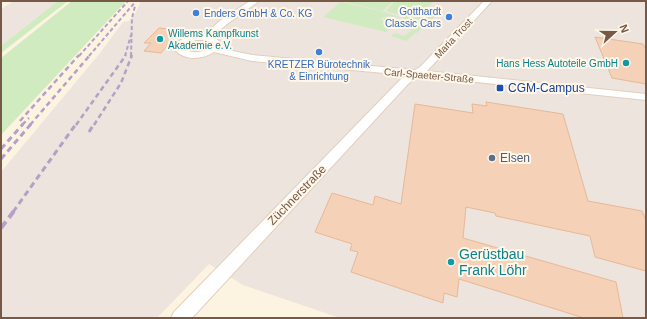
<svg xmlns="http://www.w3.org/2000/svg" width="647" height="319" font-family="Helvetica,sans-serif">
<style>
.industrial{fill:#ece4dd}
.green{fill:#d0ebbf}
.building{fill:#f4d1b7;stroke:#e8b897}
.lines{fill:none;stroke-linecap:round;stroke-linejoin:round}
.minor-casing{stroke:#e2cfbd;stroke-width:2}
.minor{fill:#fff;fill-rule:evenodd}
.rail-far3{stroke:#b6a0c7;stroke-width:2;stroke-dasharray:4 2.5;stroke-linecap:butt}
.rail-far2{stroke:#b6a0c7;stroke-width:2.5;stroke-dasharray:5 3.5;stroke-linecap:butt}
.rail-far1{stroke:#b6a0c7;stroke-width:3;stroke-dasharray:6 4;stroke-linecap:butt}
.rail{stroke:#b6a0c7;stroke-width:4;stroke-dasharray:8 5;stroke-linecap:butt}
.shop-dot{fill:#3f7fe0;stroke:#fff7e9;stroke-width:1.5}
.culture-dot{fill:#0f9aa8;stroke:#fff7e9;stroke-width:1.5}
.transit-dot{fill:#1a4fb4;stroke:#fff7e9;stroke-width:1.5}
.service-dot{fill:#5c6f8a;stroke:#fff7e9;stroke-width:1.5}
.labels{text-anchor:middle;stroke-width:4;stroke-linejoin:round;paint-order:stroke}
.far-shop-label{font-size:10px;fill:#366cbe;stroke:#fff7e9;text-anchor:end}
.far-culture-label{font-size:10px;fill:#0d838f;stroke:#fff7e9;text-anchor:start}
.far-street-label{font-size:10px;fill:#765947;stroke:#fff7e9}
.transit-label{font-size:12px;fill:#164399;stroke:#fff7e9;text-anchor:start}
.service-label{font-size:12px;fill:#4e5e75;stroke:#fff7e9;text-anchor:start}
.street-label{font-size:12px;fill:#765947;stroke:#fff7e9}
.near-culture-label{font-size:14px;fill:#0d838f;stroke:#fff7e9;text-anchor:start}
</style>
<rect width="100%" height="100%" fill="#fdf3e1"/>
<!-- industrial -->
<g class="industrial">
<polygon points="14,1 58,1 1,46 1,9"/>
<polygon points="141,1 646,1 646,318 340,318 243,285 209,264 157,318 1,318 1,172 100,53 123,22 129,21 136,12"/>
</g>
<!-- green -->
<g class="green">
<polygon points="58,1 68,1 1,53 1,46"/>
<polygon points="72,1 126,1 1,135 1,58"/>
<polygon points="342,1 393,1 382,11"/>
<polygon points="395,1 434,1 428,7 441,11 417,33 415,33 406,41 391,36 395,33 405,36 411,31 408,28 399,25 404,20 403,16 386,11"/>
<polygon points="341,2 384,12 402,18 389,16 381,18 386,25 393,21 388,19 384,20 384,18 392,18 400,20 386,32 323,17"/>
<path d="M193,40H207L211,43L209,48C199,52 194,54 184,49L185,44Z"/>
</g>
<!-- building -->
<g class="building">
<polygon points="159,28 181,30 161,53 144,51 151,43 144,43"/>
<polygon points="595,37 643,44 646,49 646,84 612,78"/>
<polygon points="486,102 563,114 588,201 642,211 646,220 646,271 595,257 590,236 496,216 495,213 466,207 463,238 616,282 623,318 584,318 459,279 457,297 444,293 443,303 351,272 358,252 350,250 352,244 315,232 332,193 373,205 375,196 401,204 415,104 473,113 472,104 487,106"/>
</g>
<g class="lines">
<defs>
<path id="minor" d="M250,1H259L227,24L213,36L220,42L218,48L252,55L415,70L420,67L484,1H492L427,71L646,94V100L419,76L409,83L192,318H171L174,312L401,79L407,75L252,61L214,52C202,60 184,61 174,49C179,37 192,34 205,34L221,20ZM196,40H206L210,42L209,46C203,53 192,55 184,48L186,44Z"/>
</defs>
<!-- minor casing -->
<use href="#minor" class="minor-casing"/>
<!-- minor -->
<use href="#minor" class="minor"/>
<!-- rail-far3 -->
<g class="rail-far3">
<polyline points="79,56 128,1"/>
<polyline points="89,56 136,1"/>
<polyline points="125,56 131,35"/>
<polyline points="131,56 132,18 135,6"/>
</g>
<!-- rail-far2 -->
<g class="rail-far2">
<polyline points="20,121 79,55"/>
<polyline points="22,125 29,118"/>
<polyline points="30,125 90,55"/>
<polyline points="76,125 126,55"/>
<polyline points="94,125 121,83 132,55"/>
</g>
<!-- rail-far1 -->
<g class="rail-far1">
<polyline points="89,132 94,124"/>
<polyline points="1,149 23,124"/>
<polyline points="1,159 31,124"/>
<polyline points="13,212 76,124"/>
</g>
<!-- rail -->
<polyline class="rail" points="1,228 14,211"/>
</g>
<!-- markers -->
<g class="shop-dot">
<circle cx="196" cy="13" r="4"/>
<circle cx="449" cy="17" r="4"/>
<circle cx="319" cy="52" r="4"/>
</g>
<g class="culture-dot">
<circle cx="160" cy="39" r="4"/>
<circle cx="626" cy="63" r="4"/>
<circle cx="451" cy="262" r="4"/>
</g>
<rect class="transit-dot" x="496" y="84" width="8" height="8" rx="2"/>
<circle class="service-dot" cx="492" cy="158" r="4"/>
<g class="labels">
<!-- far-shop labels -->
<g class="far-shop-label">
<text x="441" y="15">Gotthardt<tspan x="441" dy="12">Classic Cars</tspan></text>
<text x="204" y="17" text-anchor="start">Enders GmbH &amp; Co. KG</text>
<text x="319" y="68" text-anchor="middle">KRETZER Bürotechnik<tspan x="319" dy="12">&amp; Einrichtung</tspan></text>
</g>
<!-- far-culture labels -->
<g class="far-culture-label">
<text x="168" y="37">Willems Kampfkunst<tspan x="168" dy="12">Akademie e.V.</tspan></text>
<text x="618" y="67" text-anchor="end">Hans Hess Autoteile GmbH</text>
</g>
<!-- far-street labels -->
<g class="far-street-label">
<text transform="translate(453 38) rotate(-47)" y="4">Maria Trost</text>
<text transform="translate(429 75) rotate(5)" y="4">Carl-Spaeter-Straße</text>
</g>
<!-- transit labels -->
<g class="transit-label">
<text x="508" y="92">CGM-Campus</text>
</g>
<!-- service labels -->
<g class="service-label">
<text x="500" y="162">Elsen</text>
</g>
<!-- street labels -->
<g class="street-label">
<text transform="translate(297 195) rotate(-46)" y="4">Züchnerstraße</text>
</g>
<!-- near-culture labels -->
<g class="near-culture-label">
<text x="459" y="259">Gerüstbau<tspan x="459" dy="16">Frank Löhr</tspan></text>
</g>
</g>
<!-- border -->
<rect width="647" height="319" fill="none" stroke="#765947" stroke-width="4"/>
<!-- north arrow -->
<g transform="translate(615 32) rotate(69)" stroke="#fff7e9" stroke-width="3" paint-order="stroke">
<path d="M0-3L7 15L0 10L-7 15Z" fill="#765947"/>
<text y="-6" font-size="11" font-weight="bold" text-anchor="middle" fill="#765947">N</text>
</g>
</svg>
